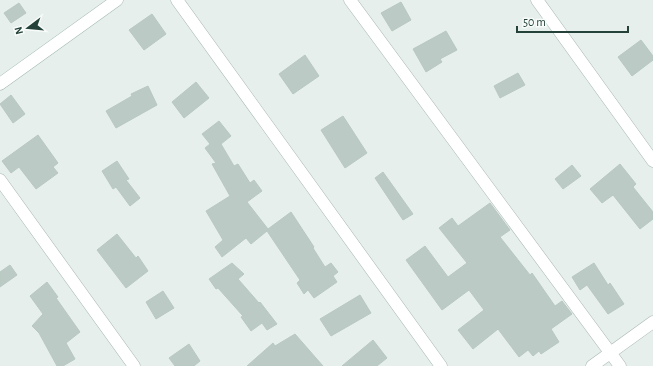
<svg xmlns="http://www.w3.org/2000/svg" width="653" height="366" font-family="'Alegreya Sans',sans-serif">
<style>
.building{fill:#bbcac4;stroke:#b8c9c2}
.lines{fill:none;stroke-linecap:round;stroke-linejoin:round}
.street-casing{stroke:#a8b8b2;stroke-width:13}
.secondary-casing{stroke:#a4bbb3;stroke-width:13}
.street{stroke:#fff;stroke-width:12}
.secondary{stroke:#fff;stroke-width:12}
</style>
<rect width="100%" height="100%" fill="#e6efeb"/>
<!-- building -->
<g class="building">
<polygon points="401,2 411,20 392,31 381,13"/>
<polygon points="19,3 26,13 11,23 4,13"/>
<polygon points="152,14 166,34 144,50 129,30"/>
<polygon points="446,31 457,50 440,59 442,62 426,72 413,49"/>
<polygon points="641,40 653,56 653,60 632,76 618,57"/>
<polygon points="305,55 319,76 293,94 279,74"/>
<polygon points="518,73 525,85 500,98 494,86"/>
<polygon points="196,82 209,98 184,118 172,102"/>
<polygon points="148,86 157,105 116,128 106,111 132,96 131,94"/>
<polygon points="11,95 25,114 13,123 0,104"/>
<polygon points="343,116 367,153 345,168 321,130"/>
<polygon points="219,121 231,136 221,144 234,166 238,164 250,183 254,180 262,191 247,202 268,229 291,212 314,247 313,248 325,267 331,263 338,272 333,276 337,282 314,298 308,290 304,294 297,283 300,280 267,231 251,244 246,238 222,257 215,247 223,240 206,211 230,196 212,164 216,163 205,148 210,144 202,134"/>
<polygon points="38,135 58,163 53,167 58,173 36,189 19,167 11,173 2,161"/>
<polygon points="117,161 129,179 126,180 140,198 130,206 116,187 113,189 102,171"/>
<polygon points="620,164 636,184 633,187 653,212 653,219 640,229 613,195 602,203 590,189"/>
<polygon points="572,165 581,176 563,189 555,179"/>
<polygon points="383,172 413,214 403,220 375,178"/>
<polygon points="490,203 510,230 500,237 530,275 532,273 555,306 562,301 572,314 551,329 559,342 541,354 539,351 533,356 528,350 519,357 498,329 473,349 458,330 484,310 469,290 442,310 406,260 425,246 448,277 467,263 439,228 452,218 458,226"/>
<polygon points="117,234 136,258 138,256 148,271 126,288 97,250"/>
<polygon points="232,263 244,274 238,279 259,303 260,302 277,324 267,330 262,323 251,331 241,317 243,316 218,288 216,289 209,279"/>
<polygon points="594,263 608,285 610,283 624,304 608,314 587,285 580,290 572,277"/>
<polygon points="10,265 17,275 0,287 0,272"/>
<polygon points="47,282 58,297 56,298 80,332 66,343 75,359 63,366 57,366 39,333 32,326 43,314 30,296"/>
<polygon points="163,291 174,308 156,319 146,302"/>
<polygon points="360,295 371,313 331,336 320,319"/>
<polygon points="295,334 323,366 247,366 273,343 275,346"/>
<polygon points="373,340 387,358 377,366 342,366"/>
<polygon points="189,344 200,361 194,366 175,366 169,358"/>
</g>
<g class="lines">
<defs>
<g id="street">
<polyline points="177,0 441,366"/>
<polyline points="350,0 620,366"/>
<polyline points="537,0 653,161"/>
<polyline points="0,180 134,366"/>
<polyline points="592,366 653,322"/>
</g>
<polyline id="secondary" points="0,84 117,0"/>
</defs>
<!-- street casing -->
<use href="#street" class="street-casing"/>
<!-- secondary casing -->
<use href="#secondary" class="secondary-casing"/>
<!-- street -->
<use href="#street" class="street"/>
<!-- secondary -->
<use href="#secondary" class="secondary"/>
</g>
<!-- north arrow -->
<g transform="translate(28 28) rotate(254)" stroke="#f7fbf9" stroke-width="3" paint-order="stroke">
<path d="M0-3L7 15L0 10L-7 15Z" fill="#24423a"/>
<text y="-6" font-size="11" font-weight="bold" text-anchor="middle" fill="#24423a">N</text>
</g>
<!-- scale -->
<path d="M517 26v6h111v-6" fill="none" stroke="#24423a" stroke-width="2"/>
<text x="523" y="26" font-size="12" fill="#24423a" stroke="#f7fbf9" stroke-width="3" paint-order="stroke">50 m</text>
</svg>
